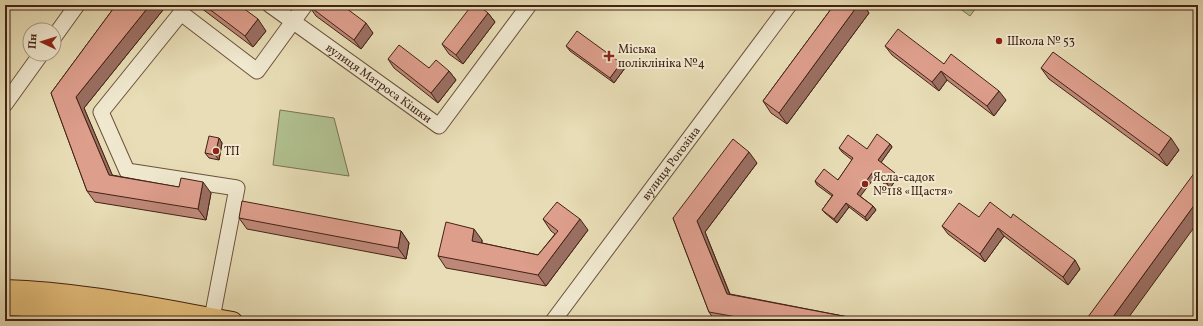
<svg xmlns="http://www.w3.org/2000/svg" width="1203" height="326" font-family="Vollkorn,serif">
<style>
.green{fill:#b2c291;stroke:#7a7252}
.lines{fill:none;stroke-linecap:round;stroke-linejoin:round}
.minor-casing{stroke:#6c513c;stroke-width:17}
.major-casing{stroke:#432214;stroke-width:20}
.minor{stroke:#f0e9d0;stroke-width:15}
.major{stroke:#e4be7b;stroke-width:18}
.wall{fill:#be8878;stroke:#432214}
.shaded-wall{fill:#9b6f62;stroke:#432214}
.building{fill:#dd9e8c;stroke:#432214}
.poi-dot{fill:#8f2418;stroke:#f0e9d0;stroke-width:1.5}
.labels{text-anchor:middle;stroke-width:4;stroke-linejoin:round;paint-order:stroke}
.poi-label{font-size:12px;fill:#432214;stroke:#f0e9d0;text-anchor:start}
.street-label{font-size:12px;fill:#432214;stroke:#f0e9d0}
</style>
<rect width="100%" height="100%" fill="#e8ddb6"/>
<filter id="stains"><feTurbulence type="fractalNoise" baseFrequency=".005" numOctaves="4"/><feColorMatrix values="0 0 0 0 .2 0 0 0 0 .09 0 0 0 0 .02 0 0 0 .5 -.17"/></filter>
<radialGradient id="worn" r=".72"><stop offset=".6" stop-color="#630" stop-opacity="0"/><stop offset="1" stop-color="#630" stop-opacity=".3"/></radialGradient>
<!-- green -->
<g class="green">
<polygon points="955,5 978,5 970,16"/>
<polygon points="280,110 334,118 349,176 273,165"/>
<polygon points="5,314 68,318 59,321 5,321"/>
</g>
<g class="lines">
<defs>
<g id="minor">
<path id="s1" d="M270,5L439,126L529,5"/>
<polyline points="54,37 77,5"/>
<polyline points="5,104 41,54"/>
<polyline points="212,318 237,188 127,171 101,112 181,13 257,71 305,5"/>
<path id="s2" d="M553,321L789,5"/>
</g>
<g id="major">
<path d="M5,289C80,291 159,308 233,321"/>
<polyline points="5,306 65,309 152,321"/>
</g>
</defs>
<!-- minor casing -->
<use href="#minor" class="minor-casing"/>
<!-- major casing -->
<use href="#major" class="major-casing"/>
<!-- minor -->
<use href="#minor" class="minor"/>
<!-- major -->
<use href="#major" class="major"/>
</g>
<!-- wall -->
<g class="wall">
<polygon points="116,5 167,5 84,108 112,175 211,193 206,220 95,202 87,191 51,93"/>
<polygon points="197,5 239,5 266,31 253,47"/>
<polygon points="348,5 346,8 373,33 361,49 316,16 309,6"/>
<polygon points="834,5 863,5 869,13 787,124 771,113 763,101"/>
<polygon points="488,13 495,22 463,64 449,54 442,44"/>
<polygon points="566,46 621,63 625,68 614,83 570,51"/>
<polygon points="885,46 944,64 1006,100 994,116 947,80 939,91 892,55"/>
<polygon points="388,59 429,68 449,71 456,80 438,103 394,68"/>
<polygon points="1041,68 1179,150 1167,166 1049,79"/>
<polygon points="219,138 222,143 219,160 209,158 205,153"/>
<polygon points="890,144 892,147 881,162 898,177 890,188 875,177 860,196 873,206 876,210 867,221 849,207 837,223 825,213 822,210 832,196 817,185 815,181 838,180 852,160 842,152 839,148 867,149"/>
<polygon points="757,163 705,232 730,294 869,321 715,321 709,312 673,218"/>
<polygon points="979,217 1080,269 1068,285 1004,236 985,262 948,234 942,226"/>
<polygon points="239,218 401,231 409,243 406,259 247,229"/>
<polygon points="543,219 588,230 546,286 446,268 438,256 482,240 482,243 538,255 555,234 551,231"/>
</g>
<!-- shaded-wall -->
<g class="shaded-wall">
<polygon points="150,5 167,5 84,108 117,186 109,175 76,97"/>
<polygon points="340,5 348,5 344,11"/>
<polygon points="858,5 863,5 869,13 787,124 779,113"/>
<polygon points="488,13 495,22 463,64 456,55"/>
<polygon points="258,19 266,31 253,47 245,36"/>
<polygon points="366,23 373,33 361,49 354,40"/>
<polygon points="621,63 625,68 614,83 610,78"/>
<polygon points="449,71 456,80 438,103 431,93"/>
<polygon points="941,71 947,80 939,91 932,82"/>
<polygon points="999,91 1006,100 994,116 987,106"/>
<polygon points="219,138 222,143 219,160 215,155"/>
<polygon points="1171,138 1179,150 1167,166 1159,155"/>
<polygon points="890,144 892,147 880,164 878,160"/>
<polygon points="749,152 757,163 705,232 734,305 727,294 697,221"/>
<polygon points="872,173 875,177 859,198 857,194"/>
<polygon points="895,173 898,177 890,188 887,184"/>
<polygon points="203,182 211,193 206,220 198,209"/>
<polygon points="1198,200 1198,222 1126,321 1110,321"/>
<polygon points="846,203 849,207 837,223 834,219"/>
<polygon points="873,206 876,210 867,221 865,217"/>
<polygon points="580,219 588,230 546,286 538,275"/>
<polygon points="998,228 1004,236 985,262 980,254"/>
<polygon points="474,229 482,240 480,253 472,241"/>
<polygon points="401,231 409,243 406,259 398,248"/>
<polygon points="1075,260 1080,269 1068,285 1063,277"/>
</g>
<!-- building -->
<g class="building">
<polygon points="116,5 150,5 76,97 109,175 179,187 181,178 203,182 198,209 87,191 51,93"/>
<polygon points="204,5 239,5 258,19 245,36"/>
<polygon points="310,5 342,5 366,23 354,40 309,6"/>
<polygon points="472,5 478,5 488,13 456,55 442,44"/>
<polygon points="834,5 858,5 779,113 763,101"/>
<polygon points="898,29 944,64 951,54 999,91 987,106 941,71 932,82 885,46"/>
<polygon points="577,31 621,63 610,78 566,46"/>
<polygon points="399,45 429,68 436,60 449,71 431,93 388,59"/>
<polygon points="1053,52 1171,138 1159,155 1041,68"/>
<polygon points="877,134 890,144 878,160 895,173 887,184 872,173 857,194 873,206 865,217 846,203 834,219 822,210 833,195 815,181 824,169 838,180 853,158 839,148 848,135 867,149"/>
<polygon points="209,136 219,138 215,155 205,153"/>
<polygon points="733,139 749,152 697,221 727,294 869,321 759,321 709,312 673,218"/>
<polygon points="1198,168 1198,200 1110,321 1085,321"/>
<polygon points="242,201 401,231 398,248 239,218"/>
<polygon points="557,202 580,219 538,275 438,256 446,222 474,229 472,241 538,255 558,231 543,219"/>
<polygon points="990,202 1011,218 1013,214 1075,260 1063,277 998,228 980,254 942,226 959,203 979,217"/>
</g>
<!-- markers -->
<g class="poi-dot">
<circle cx="999" cy="41" r="4"/>
<path d="M607 50h4v4h4v4h-4v4h-4v-4h-4v-4h4z"/>
<circle cx="216" cy="151" r="4"/>
<circle cx="865" cy="184" r="4"/>
</g>
<g class="labels">
<!-- poi labels -->
<g class="poi-label">
<text x="1007" y="45">Школа № 53</text>
<text x="618" y="53">Міська<tspan x="618" dy="14">поліклініка №4</tspan></text>
<text x="224" y="155">ТП</text>
<text x="873" y="181">Ясла-садок<tspan x="873" dy="14">№118 «Щастя»</tspan></text>
</g>
<!-- street labels -->
<g class="street-label">
<text dy="4" stroke="none"><textPath href="#s1" startOffset="134">вулиця Матроса Кішки</textPath></text>
<text dy="4" stroke="none"><textPath href="#s2" startOffset="197">вулиця Рогозіна</textPath></text>
</g>
</g>
<!-- margin -->
<rect width="1203" height="326" fill="none" stroke="#e8ddb6" stroke-width="20"/>
<rect x="6" y="6" width="1191" height="314" fill="none" stroke="#432214" stroke-width="2"/>
<rect x="10" y="10" width="1183" height="306" fill="none" stroke="#432214"/>
<!-- north arrow -->
<g transform="translate(42 42) rotate(274)"><circle r="19" fill="#f0e9d0" stroke="#ab9985"/>
<path d="M0-3L7 15L0 10L-7 15Z" fill="#8f2418"/>
<text y="-6" font-size="11" font-weight="bold" text-anchor="middle" fill="#432214">Пн</text>
</g>
<rect width="100%" height="100%" filter="url(#stains)"/>
<rect width="100%" height="100%" fill="url(#worn)"/>
</svg>
